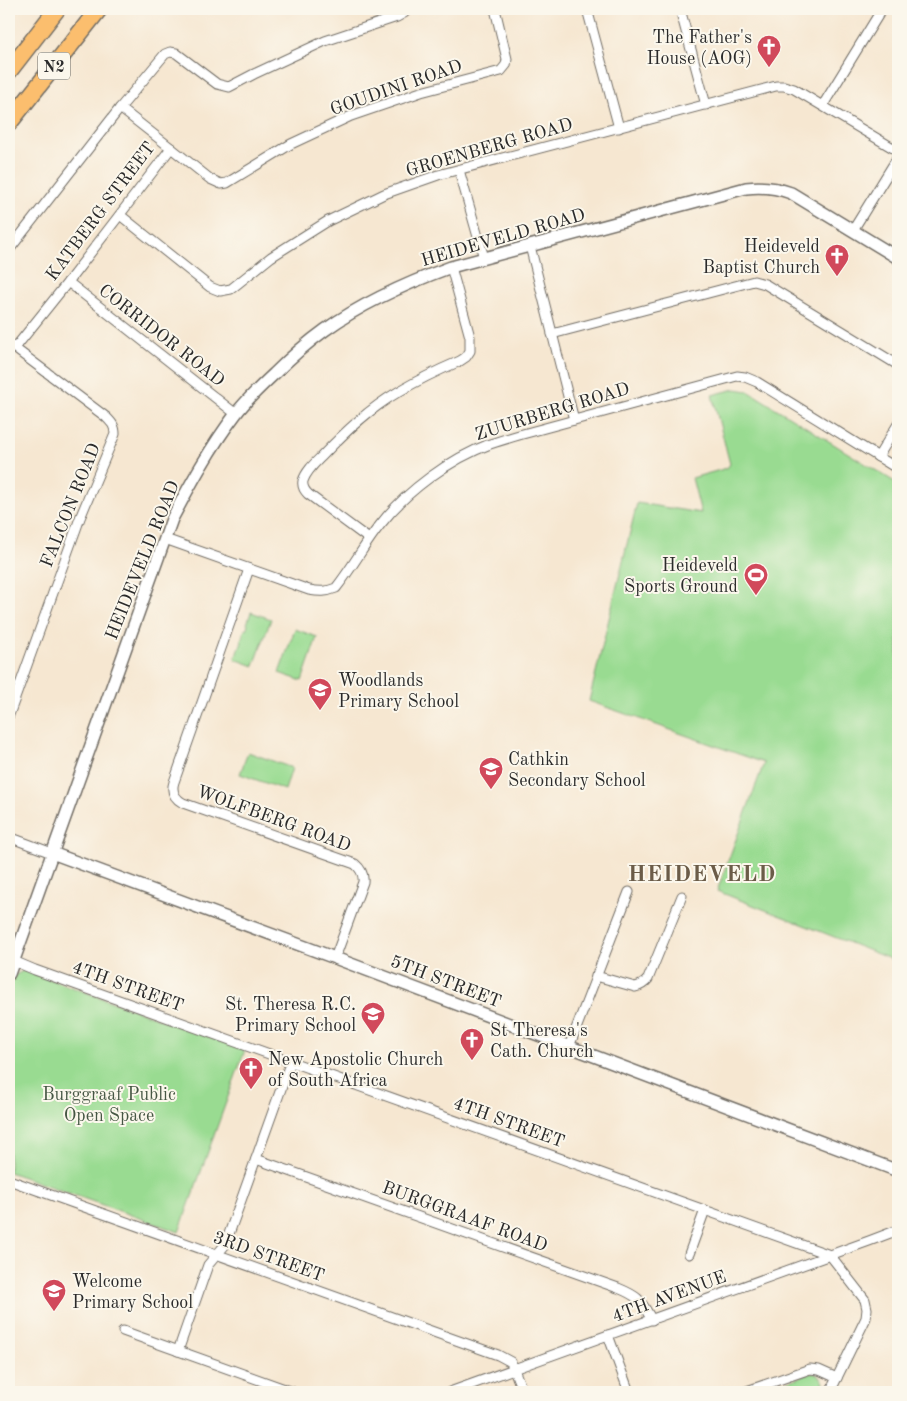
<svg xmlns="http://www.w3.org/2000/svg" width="907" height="1401" font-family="'Old Standard TT',serif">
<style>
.green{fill:#99db91;stroke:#62835e}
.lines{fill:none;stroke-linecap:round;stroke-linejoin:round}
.minor-casing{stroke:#726d65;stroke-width:11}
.tertiary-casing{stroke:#726d65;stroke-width:14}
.motorway-casing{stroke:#726d65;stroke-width:19}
.minor{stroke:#fff;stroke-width:9}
.tertiary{stroke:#fff;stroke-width:11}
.motorway{stroke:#fbbe6e;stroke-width:16}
.labels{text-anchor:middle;stroke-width:4;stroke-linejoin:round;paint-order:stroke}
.shield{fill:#fbf7ec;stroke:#696865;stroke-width:1}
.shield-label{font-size:16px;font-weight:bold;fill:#2b2b2b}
.poi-label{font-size:18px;fill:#2b2b2b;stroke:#fbf7ec;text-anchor:start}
.street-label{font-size:18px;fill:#2b2b2b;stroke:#fbf7ec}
.park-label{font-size:18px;fill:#465744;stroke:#fbf7ec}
.district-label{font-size:22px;font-weight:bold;letter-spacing:1px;fill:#6b5c48;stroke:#fbf7ec}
</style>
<rect width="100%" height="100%" fill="#fbf7ec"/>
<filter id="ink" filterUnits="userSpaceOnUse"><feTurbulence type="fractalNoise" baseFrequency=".02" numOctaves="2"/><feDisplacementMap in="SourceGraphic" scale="10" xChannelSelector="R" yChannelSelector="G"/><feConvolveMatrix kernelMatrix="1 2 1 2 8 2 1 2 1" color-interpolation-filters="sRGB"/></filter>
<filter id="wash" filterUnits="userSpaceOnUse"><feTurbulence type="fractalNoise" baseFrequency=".0096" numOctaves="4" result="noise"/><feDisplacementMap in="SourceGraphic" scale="20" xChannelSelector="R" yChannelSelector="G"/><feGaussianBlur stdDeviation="1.12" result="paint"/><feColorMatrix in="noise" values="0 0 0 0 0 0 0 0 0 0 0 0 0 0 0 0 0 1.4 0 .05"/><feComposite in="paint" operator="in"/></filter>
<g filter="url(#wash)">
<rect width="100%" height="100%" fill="#f6e7d1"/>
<!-- green -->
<g class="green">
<polygon points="735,389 748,391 898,484 898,962 717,891 764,763 589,701 637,503 701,513 692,478 727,468 730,464 712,395"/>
<polygon points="251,612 271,619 254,666 235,659 239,647 240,647 242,642 241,641 245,629 246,630 248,624 247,624"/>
<polygon points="295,629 317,637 302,681 279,673"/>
<polygon points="248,752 292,768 285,790 240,774"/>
<polygon points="23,971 27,971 245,1050 179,1232 9,1172 9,990 15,975"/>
<path d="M812,1373C822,1375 826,1382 824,1392H757Z"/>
</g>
</g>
<g filter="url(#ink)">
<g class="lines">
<defs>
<g id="minor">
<polyline points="587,9 619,128"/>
<polyline points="680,9 706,105"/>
<polyline points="823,105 882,9"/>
<polyline points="171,148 210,179 221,184 227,183 291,144 351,116 421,92 501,71 506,65 507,59 495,9"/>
<polyline points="459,170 484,258"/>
<polyline points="120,215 210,287 220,291 231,289 271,257 328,221 384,194 438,175 776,86 784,86 794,89 898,151"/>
<polyline points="853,230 898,157"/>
<polyline points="530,246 574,420"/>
<polyline points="9,250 120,108 165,54 170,52 176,53 217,84 229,87 254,74 325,41 397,17 404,13 408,9"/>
<polyline points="68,282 236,414"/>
<polyline points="552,334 754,281 765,284 898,365"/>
<path d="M9,344L106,417C112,423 115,426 115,434L80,518L9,715"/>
<polyline points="15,348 68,282 171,148 120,108"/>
<polyline points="878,457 898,424"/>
<path d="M165,539L309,590C320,592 326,592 336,588C352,568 364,545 380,525C406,491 450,459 490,444C499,441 509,438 519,435L737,376L745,377L757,382L898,469"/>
<path d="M369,539L308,494C304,490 302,486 303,481C306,471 315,463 322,456C345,432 369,409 398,392C418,380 439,370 460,361L466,357L470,351V337L451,267"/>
<path d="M249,569L174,782C171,791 174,798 183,803L355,864C361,869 364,874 363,882L335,958"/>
<polyline points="9,837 52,853"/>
<polyline points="9,959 35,970 830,1255 865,1300 867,1309 866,1318 830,1392"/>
<path d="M596,976L635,987C641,986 644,984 648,979L682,896"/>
<polyline points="569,1047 629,892"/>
<path d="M256,1159L618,1288C640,1297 640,1300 652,1320"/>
<polyline points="9,1180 498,1355 511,1362 523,1392"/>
<polyline points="689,1254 705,1210"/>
<polyline points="123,1331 293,1392"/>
<polyline points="608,1335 629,1392"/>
<polyline points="178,1351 208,1265 225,1245 291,1061"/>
<polyline points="450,1392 869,1241 898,1230"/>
<polyline points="744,1392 810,1369 819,1370 837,1378"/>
</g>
<g id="tertiary">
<polyline points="52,853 335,958 898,1171"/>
<path d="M9,974L172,519C191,483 210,448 235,415C246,400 260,387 274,374C290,358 307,343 325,330C361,304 410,282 451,267L746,188C762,186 775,187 791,193L898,258"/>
</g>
<g id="motorway">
<polyline points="9,71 57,9"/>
<polyline points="9,123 99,9"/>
</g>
</defs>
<!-- minor casing -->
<use href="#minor" class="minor-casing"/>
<!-- tertiary casing -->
<use href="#tertiary" class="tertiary-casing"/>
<!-- motorway casing -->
<use href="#motorway" class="motorway-casing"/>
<!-- minor -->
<use href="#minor" class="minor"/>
<!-- tertiary -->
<use href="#tertiary" class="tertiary"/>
<!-- motorway -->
<use href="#motorway" class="motorway"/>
</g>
</g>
<!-- icons -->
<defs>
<symbol id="church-pin" viewBox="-11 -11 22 30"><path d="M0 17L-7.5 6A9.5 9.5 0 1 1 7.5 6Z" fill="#d1495b" stroke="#fbf7ec"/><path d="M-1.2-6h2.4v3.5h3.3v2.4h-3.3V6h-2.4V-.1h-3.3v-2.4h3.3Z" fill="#fff"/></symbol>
<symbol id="stadium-pin" viewBox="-11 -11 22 30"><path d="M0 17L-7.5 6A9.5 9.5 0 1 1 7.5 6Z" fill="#d1495b" stroke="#fbf7ec"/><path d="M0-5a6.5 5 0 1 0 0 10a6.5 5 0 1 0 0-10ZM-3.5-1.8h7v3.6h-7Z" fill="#fff"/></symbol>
<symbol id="school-pin" viewBox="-11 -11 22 30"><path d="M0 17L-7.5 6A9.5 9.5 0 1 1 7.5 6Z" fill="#d1495b" stroke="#fbf7ec"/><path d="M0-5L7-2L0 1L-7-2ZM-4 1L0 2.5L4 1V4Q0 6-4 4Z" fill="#fff"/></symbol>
</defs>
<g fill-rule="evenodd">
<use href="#church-pin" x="755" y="33" width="28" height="38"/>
<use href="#church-pin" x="823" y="242" width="28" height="38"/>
<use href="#stadium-pin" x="742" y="561" width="28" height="38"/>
<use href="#school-pin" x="306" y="676" width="28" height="38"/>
<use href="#school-pin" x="477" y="755" width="28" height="38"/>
<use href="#school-pin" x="359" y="1000" width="28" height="38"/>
<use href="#church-pin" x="458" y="1026" width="28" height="38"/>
<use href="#church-pin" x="237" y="1055" width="28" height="38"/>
<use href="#school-pin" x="40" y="1277" width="28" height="38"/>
</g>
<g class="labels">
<!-- shield labels -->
<rect class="shield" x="38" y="52.5" width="32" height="27" rx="4"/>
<g class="shield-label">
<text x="54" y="72">N2</text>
</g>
<!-- poi labels -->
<g class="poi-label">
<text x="752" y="43" text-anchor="end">The Father's<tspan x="752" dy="21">House (AOG)</tspan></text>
<text x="820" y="252" text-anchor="end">Heideveld<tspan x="820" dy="21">Baptist Church</tspan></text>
<text x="738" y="571" text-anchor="end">Heideveld<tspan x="738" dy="21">Sports Ground</tspan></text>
<text x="338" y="686">Woodlands<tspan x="338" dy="21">Primary School</tspan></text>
<text x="508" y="765">Cathkin<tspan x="508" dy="21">Secondary School</tspan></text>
<text x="356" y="1010" text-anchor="end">St. Theresa R.C.<tspan x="356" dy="21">Primary School</tspan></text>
<text x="490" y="1036">St Theresa's<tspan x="490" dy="21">Cath. Church</tspan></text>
<text x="268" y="1065">New Apostolic Church<tspan x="268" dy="21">of South Africa</tspan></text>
<text x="72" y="1287">Welcome<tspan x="72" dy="21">Primary School</tspan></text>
</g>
<!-- street labels -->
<g class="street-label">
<text transform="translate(396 87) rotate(-19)" y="6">GOUDINI ROAD</text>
<text transform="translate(489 147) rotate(-16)" y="6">GROENBERG ROAD</text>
<text transform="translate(100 211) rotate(-53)" y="6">KATBERG STREET</text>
<text transform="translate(503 237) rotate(-16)" y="6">HEIDEVELD ROAD</text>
<text transform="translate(162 335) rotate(38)" y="6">CORRIDOR ROAD</text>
<text transform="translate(552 411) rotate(-17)" y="6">ZUURBERG ROAD</text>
<text transform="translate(70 505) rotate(-68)" y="6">FALCON ROAD</text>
<text transform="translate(142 560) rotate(-68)" y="6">HEIDEVELD ROAD</text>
<text transform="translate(274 818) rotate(20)" y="6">WOLFBERG ROAD</text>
<text transform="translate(446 981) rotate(21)" y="6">5TH STREET</text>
<text transform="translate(128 986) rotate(20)" y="6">4TH STREET</text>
<text transform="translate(509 1122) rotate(20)" y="6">4TH STREET</text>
<text transform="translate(465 1216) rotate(20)" y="6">BURGGRAAF ROAD</text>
<text transform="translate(269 1256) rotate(20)" y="6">3RD STREET</text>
<text transform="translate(669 1296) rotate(-20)" y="6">4TH AVENUE</text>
</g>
<!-- park labels -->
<g class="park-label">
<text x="109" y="1100">Burggraaf Public<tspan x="109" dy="21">Open Space</tspan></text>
</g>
<!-- district labels -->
<g class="district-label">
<text x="702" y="881">HEIDEVELD</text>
</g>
</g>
<!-- margin -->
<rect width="907" height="1401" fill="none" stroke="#fbf7ec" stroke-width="30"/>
</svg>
